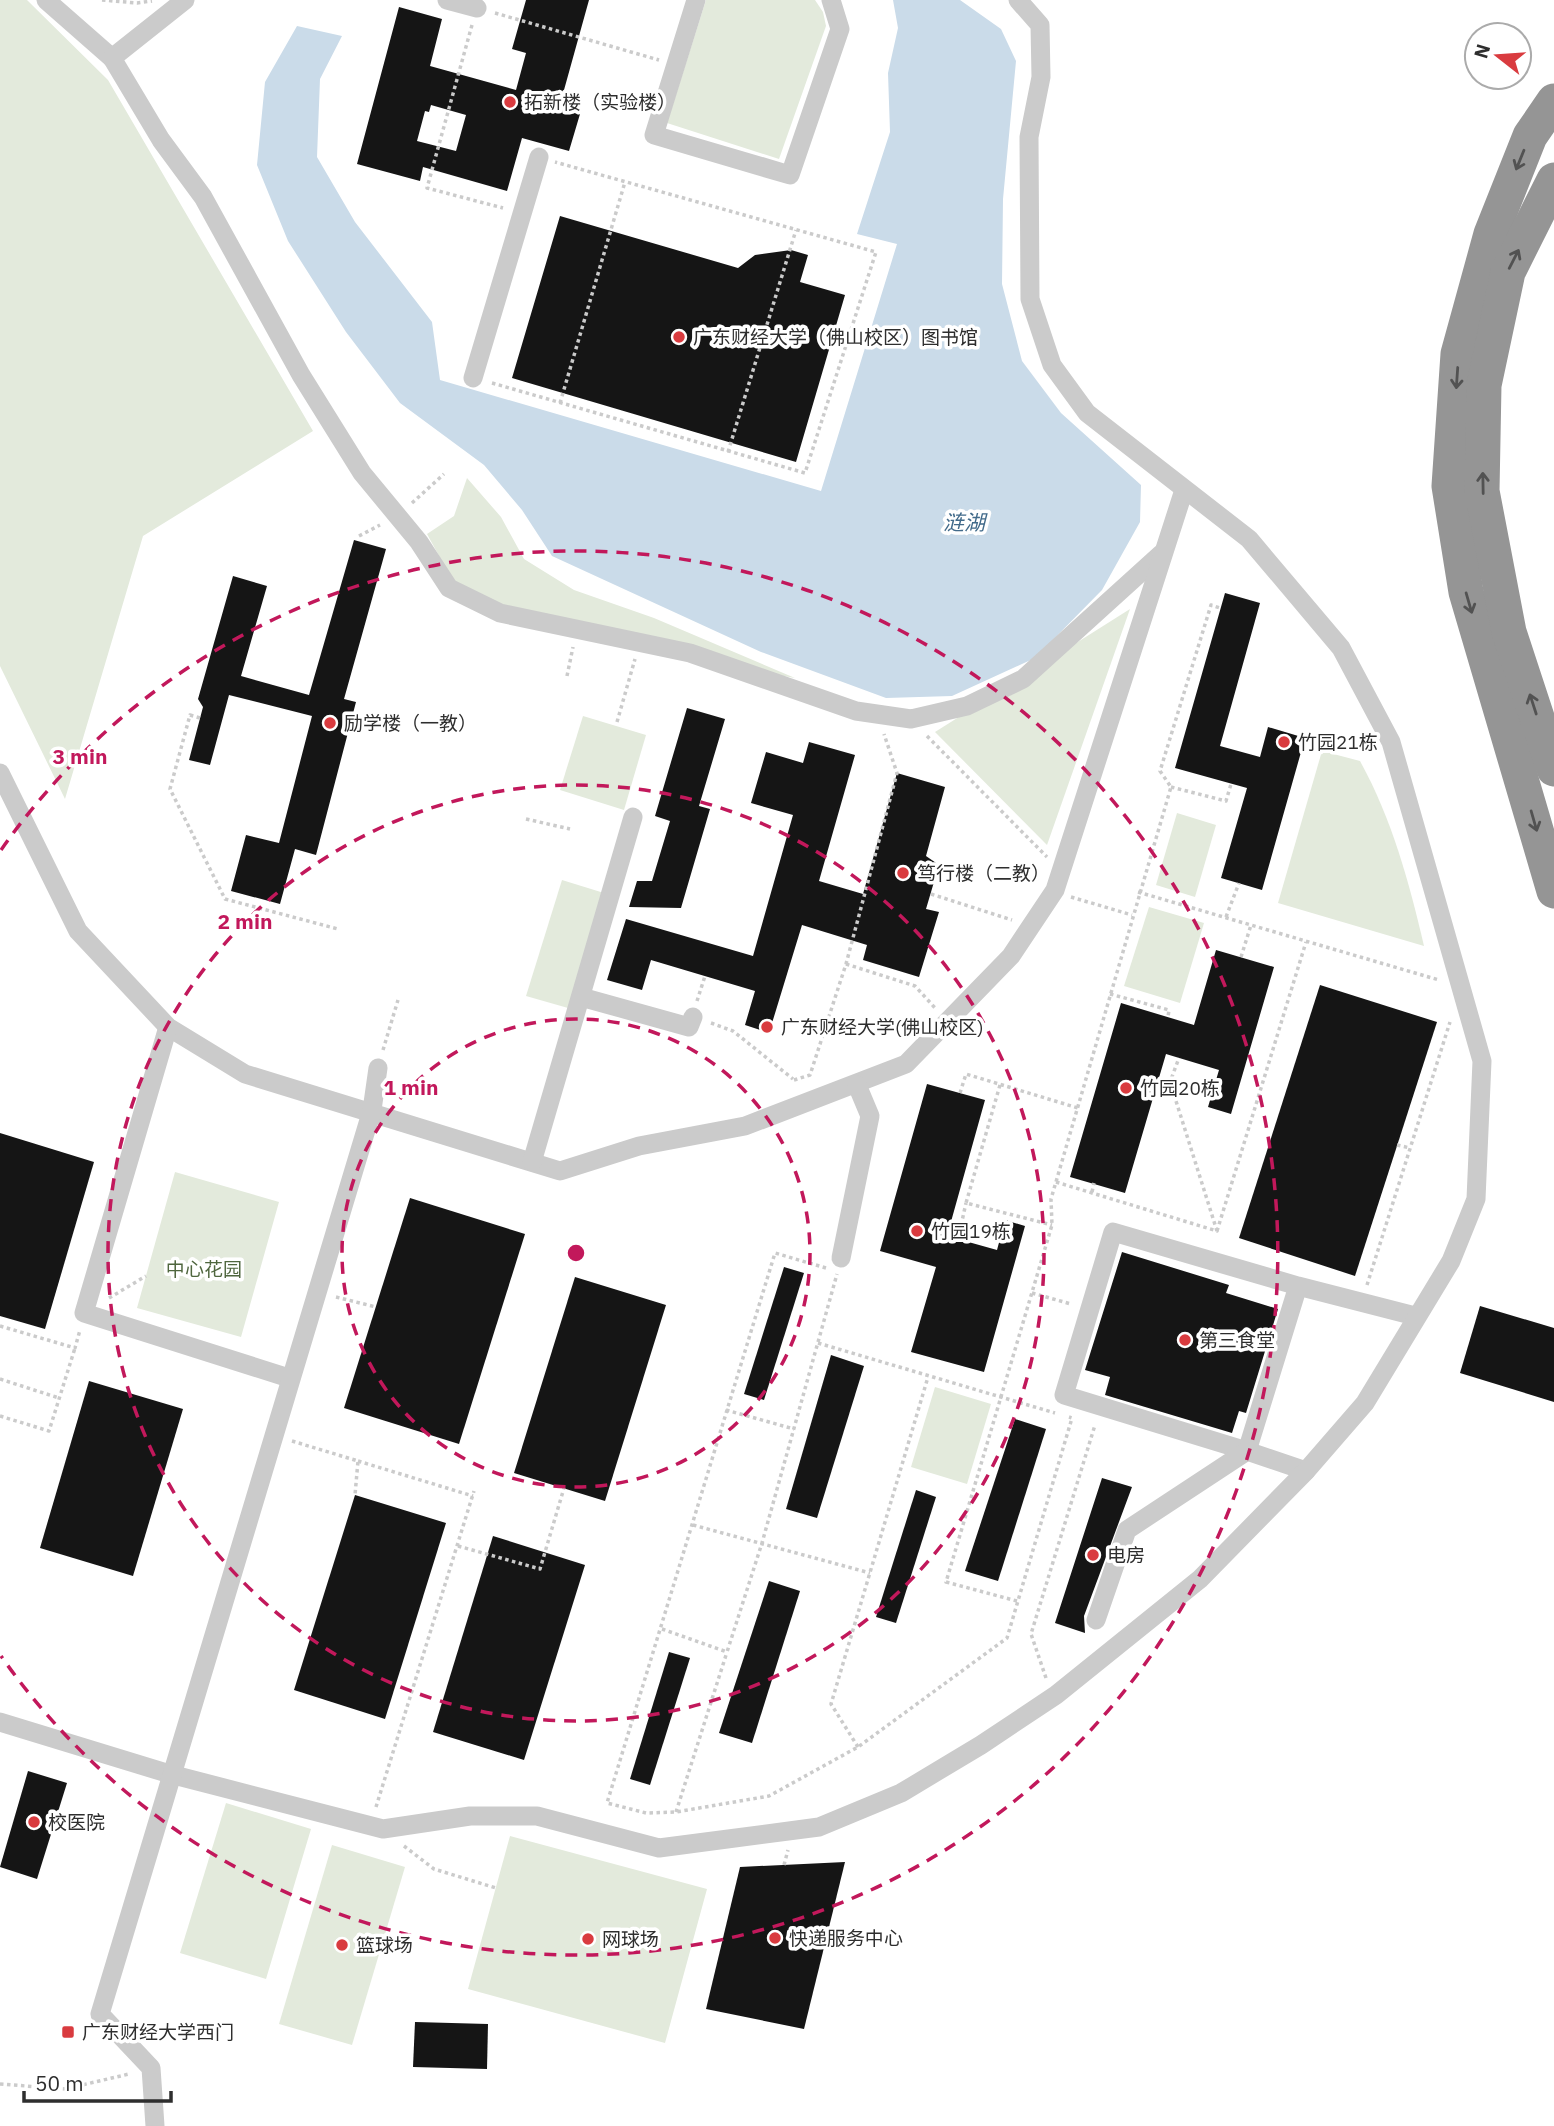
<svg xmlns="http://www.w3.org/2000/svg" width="1554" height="2126" font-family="'IBM Plex Sans','Noto Sans SC',sans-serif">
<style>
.green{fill:#e3eadc}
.water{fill:#cadbe9}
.building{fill:#151515;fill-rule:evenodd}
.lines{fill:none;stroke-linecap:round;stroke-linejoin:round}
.path{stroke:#cbcbcb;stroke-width:3.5;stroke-dasharray:3.5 3.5;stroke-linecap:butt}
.street{stroke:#cbcbcb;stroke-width:19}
.highway{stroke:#959595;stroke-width:35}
.oneway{stroke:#525252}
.ring{fill:none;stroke:#c2185b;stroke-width:3.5;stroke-dasharray:12 9}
.poi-dot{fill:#d93b3f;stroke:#fff;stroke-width:2.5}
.labels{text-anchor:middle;stroke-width:7;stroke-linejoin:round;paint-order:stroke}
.poi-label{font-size:19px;fill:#2e2e2e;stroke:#fff;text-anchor:start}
.park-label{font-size:19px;fill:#4f663e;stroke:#fff}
.water-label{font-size:21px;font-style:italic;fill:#416a8a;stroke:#fff}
.centre{fill:#c2185b;stroke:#fff;stroke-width:3.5}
.ring-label{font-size:21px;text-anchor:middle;font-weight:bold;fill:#c2185b;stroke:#fff;stroke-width:7;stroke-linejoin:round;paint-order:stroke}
</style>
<rect width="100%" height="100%" fill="#fff"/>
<!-- green -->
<g class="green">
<polygon points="0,0 27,0 108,80 313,431 143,536 65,799 0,666"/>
<polygon points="706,0 815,0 823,12 826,26 779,159 667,123"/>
<polygon points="467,478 501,517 524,559 574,590 654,618 795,678 760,672 509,608 454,583 427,534 454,516"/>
<polygon points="1130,609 1047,845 935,732"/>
<polygon points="583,716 646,735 624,810 560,790"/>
<path d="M1322,751L1360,761C1392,819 1409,882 1424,946L1278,903Z"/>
<polygon points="1177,813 1216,825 1195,897 1156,885"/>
<polygon points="562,880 604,893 568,1008 526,996"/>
<polygon points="1149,907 1204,923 1180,1003 1124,986"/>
<polygon points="175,1172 279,1202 241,1337 137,1308"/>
<polygon points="935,1387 991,1404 967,1484 911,1467"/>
<polygon points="226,1803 311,1829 266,1979 180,1953"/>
<polygon points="510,1836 707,1889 665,2043 468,1989"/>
<polygon points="332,1845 405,1867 352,2045 279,2024"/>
</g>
<!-- water -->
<polygon class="water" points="893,0 960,0 1001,29 1016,61 1003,199 1002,284 1022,361 1061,413 1141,485 1140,522 1102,590 1035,658 952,696 886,698 761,652 552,556 522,510 484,465 400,403 346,332 288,241 257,165 265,82 297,26 342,36 320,79 317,157 355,222 432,322 440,380 821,491 897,244 857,234 890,132 888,73 898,28"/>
<!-- building -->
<g class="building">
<path d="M526,0H589L559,108L580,114L569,151L522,138L507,191L423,167L420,181L357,164L399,7L442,19L430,66L516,90L526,53L512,49ZM431,105L466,115L456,151L417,141L425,111L429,112Z"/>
<polygon points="560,216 738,268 755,255 791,250 808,255 800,282 845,295 796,462 512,378"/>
<polygon points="354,540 386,549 344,699 356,702 316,855 295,849 280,904 231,891 246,835 279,843 312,716 229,695 210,765 189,760 203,707 198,699 233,576 267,586 241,676 309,695"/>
<polygon points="1225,593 1260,603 1220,746 1260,757 1268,727 1305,738 1262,890 1221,878 1247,788 1175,768"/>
<polygon points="687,708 725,719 699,806 710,809 681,908 629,907 637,881 652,881 670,821 655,816"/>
<polygon points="809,742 855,755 819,881 863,894 897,773 945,787 926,856 939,865 926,909 939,912 919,977 863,960 867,945 802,925 769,1033 745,1025 755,991 651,960 642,990 607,980 626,919 753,956 793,815 751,803 766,752 803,763"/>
<polygon points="1216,950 1274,967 1231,1114 1208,1107 1219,1070 1166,1054 1125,1193 1070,1177 1121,1003 1194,1025"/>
<polygon points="1320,985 1437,1022 1355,1276 1239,1238"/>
<polygon points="927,1084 985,1100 947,1236 997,1250 1005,1220 1025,1226 984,1372 911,1352 936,1267 880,1251"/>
<polygon points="0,1133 94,1162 45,1329 0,1316"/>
<polygon points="410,1198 525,1234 459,1444 344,1408"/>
<polygon points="1122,1252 1229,1285 1226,1293 1278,1309 1246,1413 1239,1411 1232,1433 1105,1395 1110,1377 1085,1370"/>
<polygon points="784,1267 804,1273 764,1400 744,1394"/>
<polygon points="575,1277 666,1305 605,1501 514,1473"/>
<polygon points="1480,1306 1554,1328 1554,1402 1460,1373"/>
<polygon points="831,1355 864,1366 817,1518 786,1509"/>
<polygon points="89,1381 183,1409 133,1576 40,1548"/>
<polygon points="1015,1419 1046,1429 998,1581 965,1571"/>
<polygon points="1102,1478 1132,1487 1084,1616 1085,1633 1055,1623"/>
<polygon points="916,1490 936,1497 896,1623 876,1617"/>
<polygon points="355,1495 446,1523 385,1719 294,1690"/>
<polygon points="493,1536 585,1565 524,1760 433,1732"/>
<polygon points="769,1581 800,1591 752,1743 719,1733"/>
<polygon points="669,1652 690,1658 650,1785 630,1779"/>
<polygon points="28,1771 67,1783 37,1879 0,1867"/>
<polygon points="845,1862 804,2029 706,2009 740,1867"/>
<polygon points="415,2022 488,2024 487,2069 413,2067"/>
</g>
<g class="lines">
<!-- path -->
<g class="path">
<polyline points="102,0 137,3 152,1"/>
<polyline points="495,13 659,60"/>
<polyline points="472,25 427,188 503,208"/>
<polyline points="492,383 805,473 876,252 555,162"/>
<polyline points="560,403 625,182"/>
<polyline points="728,452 796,230"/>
<polyline points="412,503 444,474"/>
<polyline points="359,536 380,525"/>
<polyline points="567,676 573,647"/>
<polyline points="200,718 190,715 170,789 225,899 338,929"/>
<polyline points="617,722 635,659"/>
<polyline points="927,736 1047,857"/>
<polyline points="1171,787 1226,801 1231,784"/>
<polyline points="526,819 570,829"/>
<polyline points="1138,892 1439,980"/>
<polyline points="931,894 1012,920"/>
<polyline points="1071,897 1132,915"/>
<polyline points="1226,917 1239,883"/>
<polyline points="1241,957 1251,925"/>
<polyline points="846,964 915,986 936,1009"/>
<polyline points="1110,994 1169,1010 1168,1017"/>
<polyline points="697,1001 705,976"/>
<polyline points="711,1023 733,1031 793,1079"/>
<polyline points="383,1050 398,1000"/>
<polyline points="794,1080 810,1075 846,964 897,773 884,734"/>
<polyline points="1000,1085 966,1203 1052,1225"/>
<polyline points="960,1093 966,1074 1078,1108"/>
<polyline points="1397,1145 1410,1148"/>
<polyline points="1056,1182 1217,1231 1170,1082 1179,1058"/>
<polyline points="1092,1192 1094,1183"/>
<polyline points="1217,1231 1306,942"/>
<polyline points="958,1239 966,1203"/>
<polyline points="826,1268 775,1253 607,1803 646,1813 676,1812 769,1796 858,1747 1007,1638 1072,1418 1069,1417"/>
<polyline points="1367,1285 1450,1022"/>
<polyline points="1032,1293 1071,1304"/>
<polyline points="336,1297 376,1307"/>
<polyline points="109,1298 146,1276"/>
<polyline points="0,1326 75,1348 80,1330"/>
<polyline points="818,1343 1055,1413"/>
<polyline points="0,1379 59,1398"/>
<polyline points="726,1410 794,1429"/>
<polyline points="0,1416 49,1431 75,1348"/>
<polyline points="292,1441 358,1461 355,1495"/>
<polyline points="358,1461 473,1496"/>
<polyline points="693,1525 870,1573"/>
<polyline points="458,1546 540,1569 564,1488"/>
<polyline points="1017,1601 946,1582 1052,1225 1051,1199 1171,787 1160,771 1211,605 1220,608"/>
<polyline points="662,1629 727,1652 762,1543 837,1274"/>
<polyline points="1046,1678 1031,1634 1095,1425"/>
<polyline points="858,1747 831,1704 928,1377"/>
<polyline points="376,1807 474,1491"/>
<polyline points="676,1812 727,1652"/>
<polyline points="404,1846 434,1869 496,1888"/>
<polyline points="784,1865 788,1850"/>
<polyline points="0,2084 65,2089 129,2074"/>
</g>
<!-- street -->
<g class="street">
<polyline points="46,0 112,58"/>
<polyline points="185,0 112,58 161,140 203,197 301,375 362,473 419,542 449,588 500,613 690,653 856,711 911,719 967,706 1023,679 1161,554"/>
<polyline points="447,0 477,8"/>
<polyline points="696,0 654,135 790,175 840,29 831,0"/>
<polyline points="473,378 539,157"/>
<polyline points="0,773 78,931 168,1027 245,1074 560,1171 639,1146 745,1126 906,1064 1011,956 1055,890 1184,490"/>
<polyline points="581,997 689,1027 693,1017"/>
<polyline points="168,1027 84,1313 289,1378"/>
<polyline points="532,1162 633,817"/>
<polyline points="841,1258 870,1116 857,1085"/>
<polyline points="1298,1286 1113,1232 1064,1395 1247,1451 1298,1286 1415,1316"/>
<polyline points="1096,1620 1127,1530 1247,1451 1306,1471"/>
<polyline points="0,1722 170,1774 383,1829 470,1816 537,1816 659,1848 819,1827 901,1793 981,1745 1056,1695 1200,1579 1306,1471 1365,1403 1451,1261 1476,1199 1482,1061 1391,742 1341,648 1249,539 1087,413 1052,365 1030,299 1029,137 1041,77 1040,25 1018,0"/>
<polyline points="155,2126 151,2068 100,2014 372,1110 378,1068"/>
</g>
<!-- highway -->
<g class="highway">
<polyline points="1554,101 1530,136 1491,234 1458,354 1449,486 1466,592 1554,891"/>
<polyline points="1554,180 1508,272 1484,385 1482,491 1509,632 1554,769"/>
</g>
</g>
<!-- one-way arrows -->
<defs><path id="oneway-shaft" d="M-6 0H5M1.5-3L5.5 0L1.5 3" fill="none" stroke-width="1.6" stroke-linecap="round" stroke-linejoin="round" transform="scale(1.75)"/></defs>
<g class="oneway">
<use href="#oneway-shaft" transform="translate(1520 160) rotate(112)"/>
<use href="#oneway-shaft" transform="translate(1514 259) rotate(-63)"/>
<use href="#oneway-shaft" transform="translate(1457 378) rotate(94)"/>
<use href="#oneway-shaft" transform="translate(1483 483) rotate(-91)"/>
<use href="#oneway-shaft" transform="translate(1469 603) rotate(74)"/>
<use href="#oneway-shaft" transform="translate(1533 704) rotate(-108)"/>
<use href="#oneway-shaft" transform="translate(1534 821) rotate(74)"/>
</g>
<!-- distance rings -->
<g class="ring">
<circle cx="576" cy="1253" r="234"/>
<circle cx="576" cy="1253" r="468"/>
<path d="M1 850A702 702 0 1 1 1 1656"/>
</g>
<!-- markers -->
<g class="poi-dot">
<circle cx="510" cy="102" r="7"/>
<circle cx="679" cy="337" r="7"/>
<circle cx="330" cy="723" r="7"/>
<circle cx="1284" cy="742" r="7"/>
<circle cx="903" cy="873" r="7"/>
<circle cx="767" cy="1027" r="7"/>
<circle cx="1126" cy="1088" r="7"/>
<circle cx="917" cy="1231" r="7"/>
<circle cx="1185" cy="1340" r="7"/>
<circle cx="1093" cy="1555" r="7"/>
<circle cx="34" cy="1822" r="7"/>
<circle cx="775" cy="1938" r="7"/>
<circle cx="588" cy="1939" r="7"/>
<circle cx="342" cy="1945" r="7"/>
<rect x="61" y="2025" width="14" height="14" rx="3.5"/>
</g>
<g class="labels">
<!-- poi labels -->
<g class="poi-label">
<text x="524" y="109">拓新楼（实验楼）</text>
<text x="693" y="344">广东财经大学（佛山校区）图书馆</text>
<text x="344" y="730">励学楼（一教）</text>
<text x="1298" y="749">竹园21栋</text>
<text x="917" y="880">笃行楼（二教）</text>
<text x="781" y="1034">广东财经大学(佛山校区)</text>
<text x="1140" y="1095">竹园20栋</text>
<text x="931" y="1238">竹园19栋</text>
<text x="1199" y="1347">第三食堂</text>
<text x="1107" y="1562">电房</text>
<text x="48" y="1829">校医院</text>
<text x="789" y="1945">快递服务中心</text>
<text x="602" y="1946">网球场</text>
<text x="356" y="1952">篮球场</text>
<text x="82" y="2039">广东财经大学西门</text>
</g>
<!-- park labels -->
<g class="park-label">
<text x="204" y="1276">中心花园</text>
</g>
<!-- water labels -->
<g class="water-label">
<text x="964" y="530">涟湖</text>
</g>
</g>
<circle cx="576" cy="1253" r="10" class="centre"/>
<g class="ring-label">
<text x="80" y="764">3 min</text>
<text x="245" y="929">2 min</text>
<text x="411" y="1095">1 min</text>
</g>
<!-- north arrow -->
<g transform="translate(1498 56) rotate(287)"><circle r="33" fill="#ffffff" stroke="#ababab" stroke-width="2"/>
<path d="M0-5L12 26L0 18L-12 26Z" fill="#d93b3f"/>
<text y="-10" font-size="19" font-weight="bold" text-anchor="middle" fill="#2e2e2e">N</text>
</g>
<!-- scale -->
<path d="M24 2091v10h147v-10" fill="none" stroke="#2e2e2e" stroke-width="3.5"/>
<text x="35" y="2091" font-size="21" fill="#2e2e2e" stroke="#ffffff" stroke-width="5" paint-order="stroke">50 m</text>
</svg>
